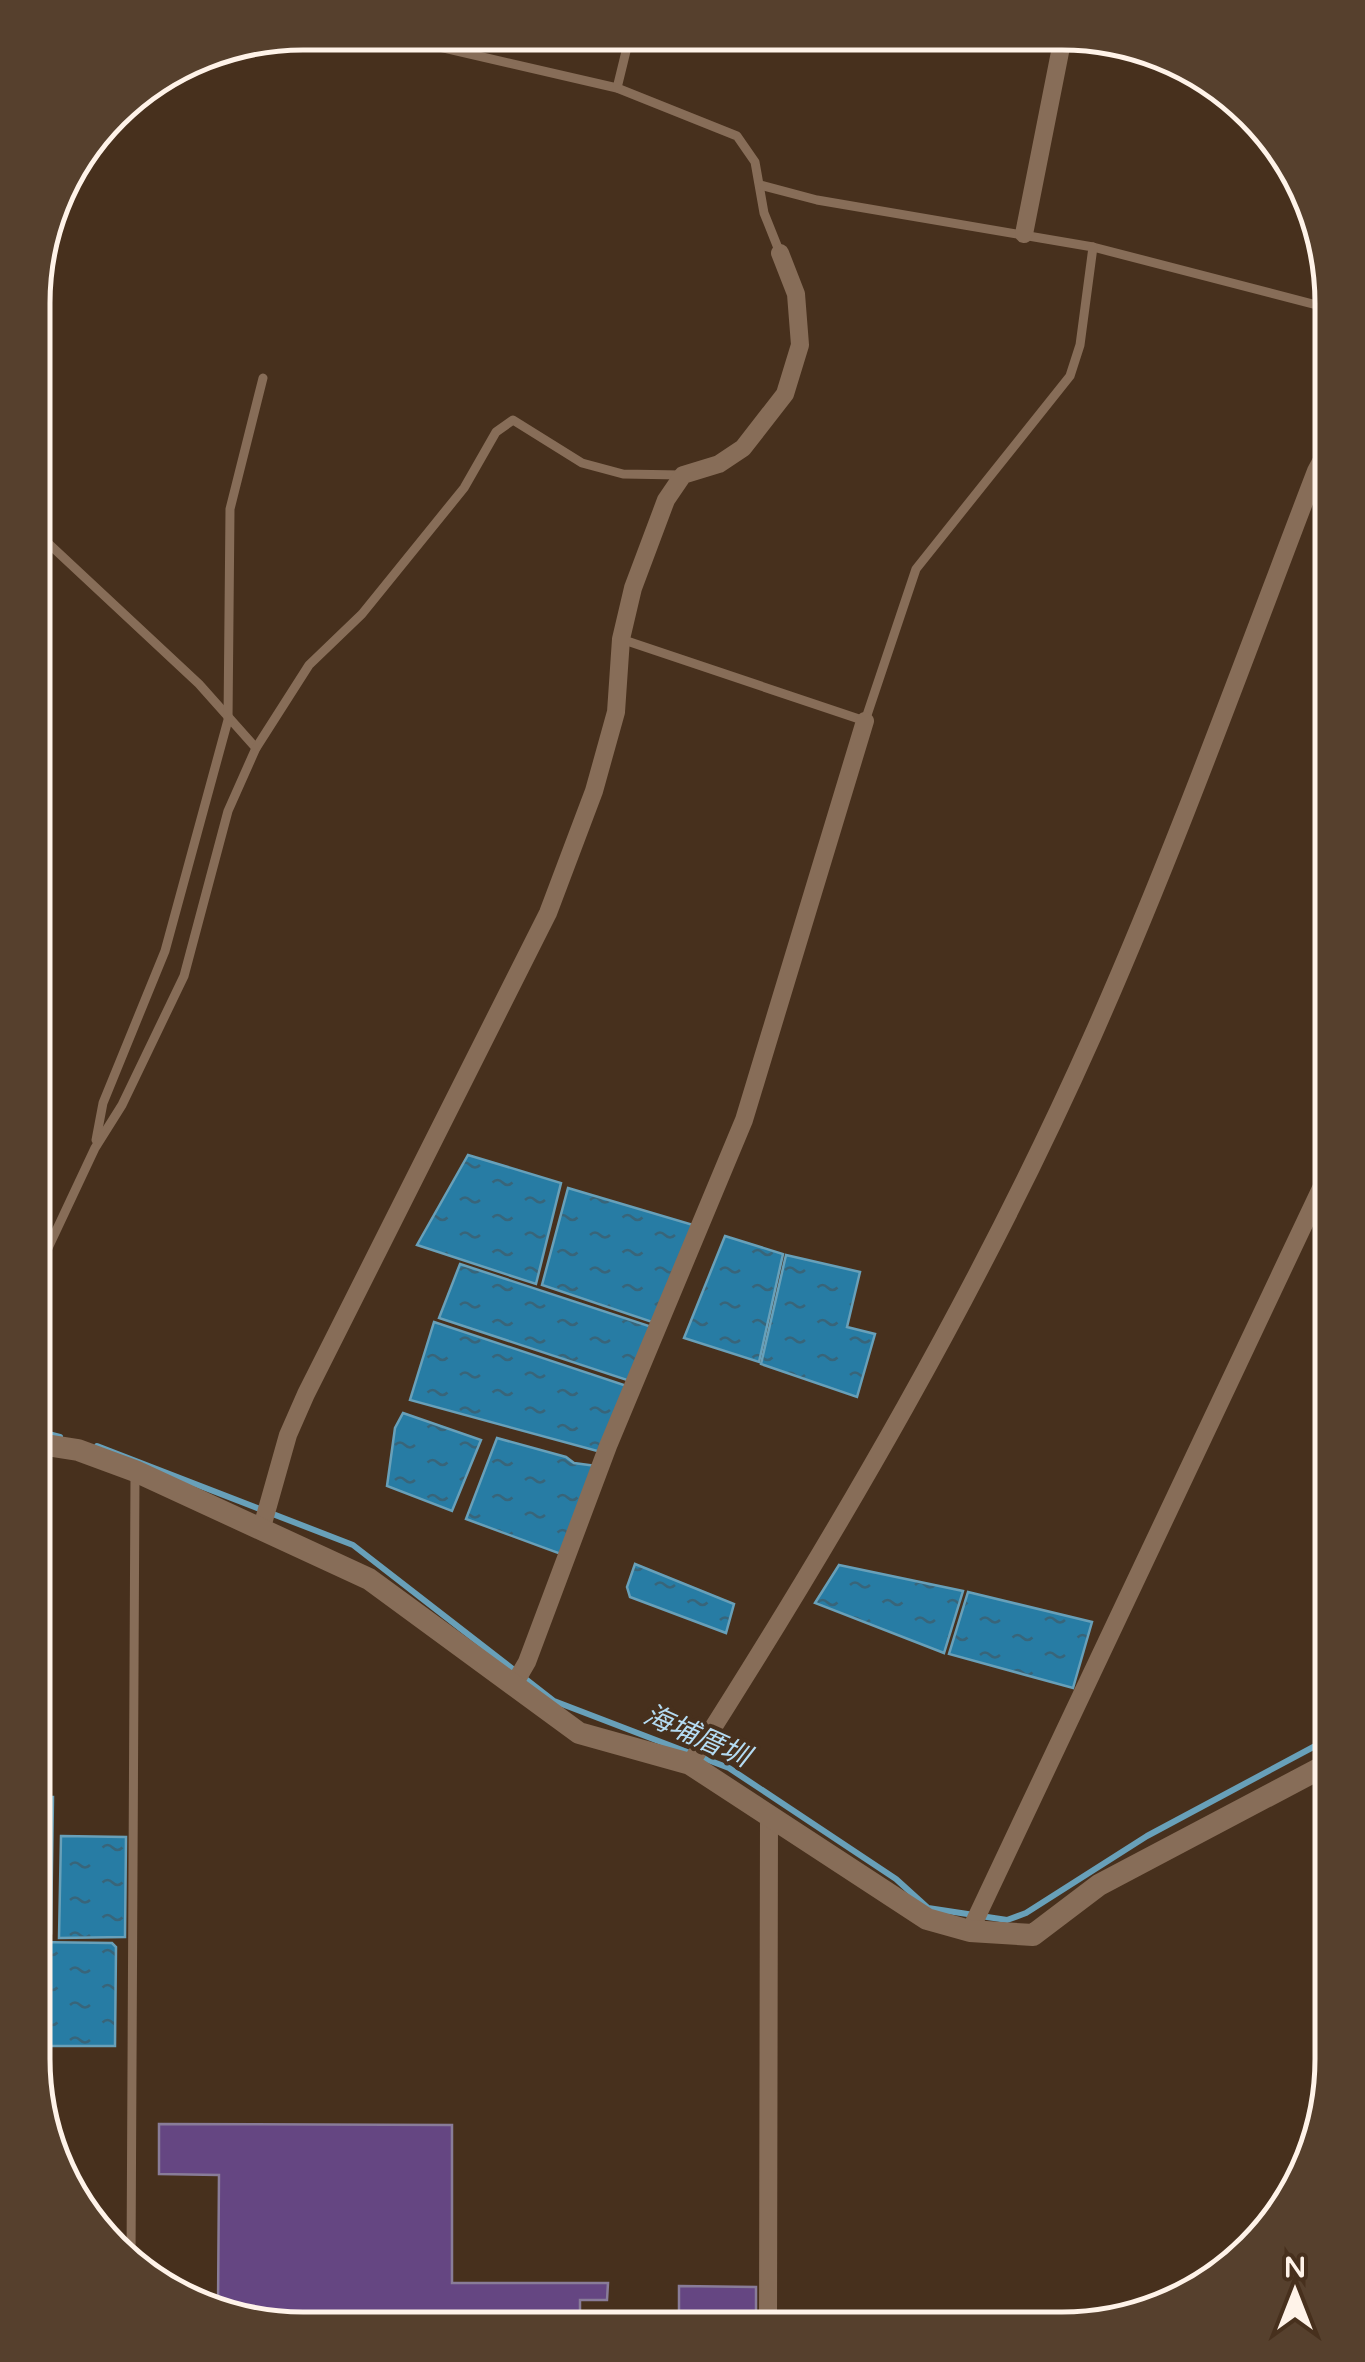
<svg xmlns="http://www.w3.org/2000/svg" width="1365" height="2362" font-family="'Varela Round','Noto Sans TC',sans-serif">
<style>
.water{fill:url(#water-ripples);stroke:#68a0b9;stroke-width:2.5}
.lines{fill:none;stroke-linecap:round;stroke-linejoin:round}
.stream{stroke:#68a0b9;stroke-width:6}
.building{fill:#654682;stroke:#897c99;stroke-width:2.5}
.service{stroke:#876d58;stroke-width:9}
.minor{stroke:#876d58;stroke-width:18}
.tertiary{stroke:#876d58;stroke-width:22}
.labels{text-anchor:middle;stroke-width:8;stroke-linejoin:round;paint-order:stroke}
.water-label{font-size:28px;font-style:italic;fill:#b4dbf2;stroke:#47301d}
.rim{fill:none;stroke:#fff3e9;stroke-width:5}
</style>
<defs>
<pattern id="water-ripples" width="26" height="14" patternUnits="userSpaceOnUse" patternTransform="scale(2.5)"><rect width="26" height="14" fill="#277ca4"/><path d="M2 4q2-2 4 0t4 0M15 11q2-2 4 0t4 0" fill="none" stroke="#38657a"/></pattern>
</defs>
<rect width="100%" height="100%" fill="#47301d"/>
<!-- water -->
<g class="water">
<polygon points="468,1155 561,1183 536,1284 417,1245"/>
<polygon points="568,1188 700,1227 661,1325 542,1285"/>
<polygon points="725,1236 783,1254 759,1362 684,1338"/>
<polygon points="786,1255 860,1272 847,1327 875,1334 857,1397 761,1364"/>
<polygon points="460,1264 655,1328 639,1384 439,1318"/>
<polygon points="434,1322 636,1389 612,1455 410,1400"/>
<polygon points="403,1413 481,1440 452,1511 387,1486 395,1428"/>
<polygon points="497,1438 566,1457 574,1463 604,1467 569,1557 466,1519"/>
<polygon points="635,1564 734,1604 726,1633 630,1597 627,1587"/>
<polygon points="839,1565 963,1591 944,1653 815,1603"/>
<polygon points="968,1592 1092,1622 1073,1688 949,1654"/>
<polygon points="33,1797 53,1797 51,1934 47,1938 33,1937"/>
<polygon points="61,1836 126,1837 125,1937 59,1938"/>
<polygon points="33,1942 112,1943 116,1947 115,2046 33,2046"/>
</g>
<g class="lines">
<!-- stream -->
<g class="stream">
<polyline points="33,1430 60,1437"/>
<polyline points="97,1446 353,1545 554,1701 729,1768 896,1879 928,1908 1007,1920 1026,1913 1147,1836 1332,1737"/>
</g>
</g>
<!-- building -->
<g class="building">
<polygon points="159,2124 452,2125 452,2283 608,2283 607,2300 580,2300 580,2324 267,2327 218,2307 219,2175 159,2174"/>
<polygon points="679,2286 756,2287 756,2319 679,2318"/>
</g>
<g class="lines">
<!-- service -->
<g class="service">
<polyline points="379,33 617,88 737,136 755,162 764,213 780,253"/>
<polyline points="617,88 630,35"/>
<polyline points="760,185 817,200 1093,247 1332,309"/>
<polyline points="34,530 199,684 256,748"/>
<polyline points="621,639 865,721 916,569 1070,376 1080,345 1093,247"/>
<polyline points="96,1140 103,1103 165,951 228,720 230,509 263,378"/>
<polyline points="33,1280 95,1148 122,1105 184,976 228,811 256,748 309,665 362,614 464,488 496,432 513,420 582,463 623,474 681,475"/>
<polyline points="131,2263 135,1476"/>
</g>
<!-- minor -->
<g class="minor">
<polyline points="1024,234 1063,37"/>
<polyline points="262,1527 288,1435 306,1394 548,913 594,791 616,712 621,639 633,588 666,500 683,475 719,464 743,448 785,394 800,345 796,294 780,253"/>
<polyline points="513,1686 527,1662 608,1446 744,1120 865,721"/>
<path d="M690,1764C839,1531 981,1287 1093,1035C1175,850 1244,659 1316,471L1332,441"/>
<polyline points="970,1931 1332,1165"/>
<polyline points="1332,2073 1327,2054 1332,2019"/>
<polyline points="768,2329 769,1818"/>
</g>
<!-- tertiary -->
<polyline class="tertiary" points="33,1443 78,1450 135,1471 369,1579 579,1733 690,1764 927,1919 970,1931 1033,1935 1099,1885 1332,1762"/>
</g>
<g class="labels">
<!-- water labels -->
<g class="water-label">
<text transform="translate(697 1735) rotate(24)" y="10">海埔厝圳</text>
</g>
</g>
<!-- crop -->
<path d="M0 0H1365V2362H0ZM303 50H1062A253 253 0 0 1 1315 303V2059A253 253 0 0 1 1062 2312H303A253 253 0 0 1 50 2059V303A253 253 0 0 1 303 50Z" fill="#56402d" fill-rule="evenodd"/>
<path class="rim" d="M303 50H1062A253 253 0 0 1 1315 303V2059A253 253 0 0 1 1062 2312H303A253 253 0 0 1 50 2059V303A253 253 0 0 1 303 50Z"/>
<!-- north arrow -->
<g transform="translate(1295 2292)" stroke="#47301d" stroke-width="8" paint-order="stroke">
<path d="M0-8L18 38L0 25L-18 38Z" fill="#fff3e9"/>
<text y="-15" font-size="28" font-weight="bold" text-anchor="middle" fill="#fff3e9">N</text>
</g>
</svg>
